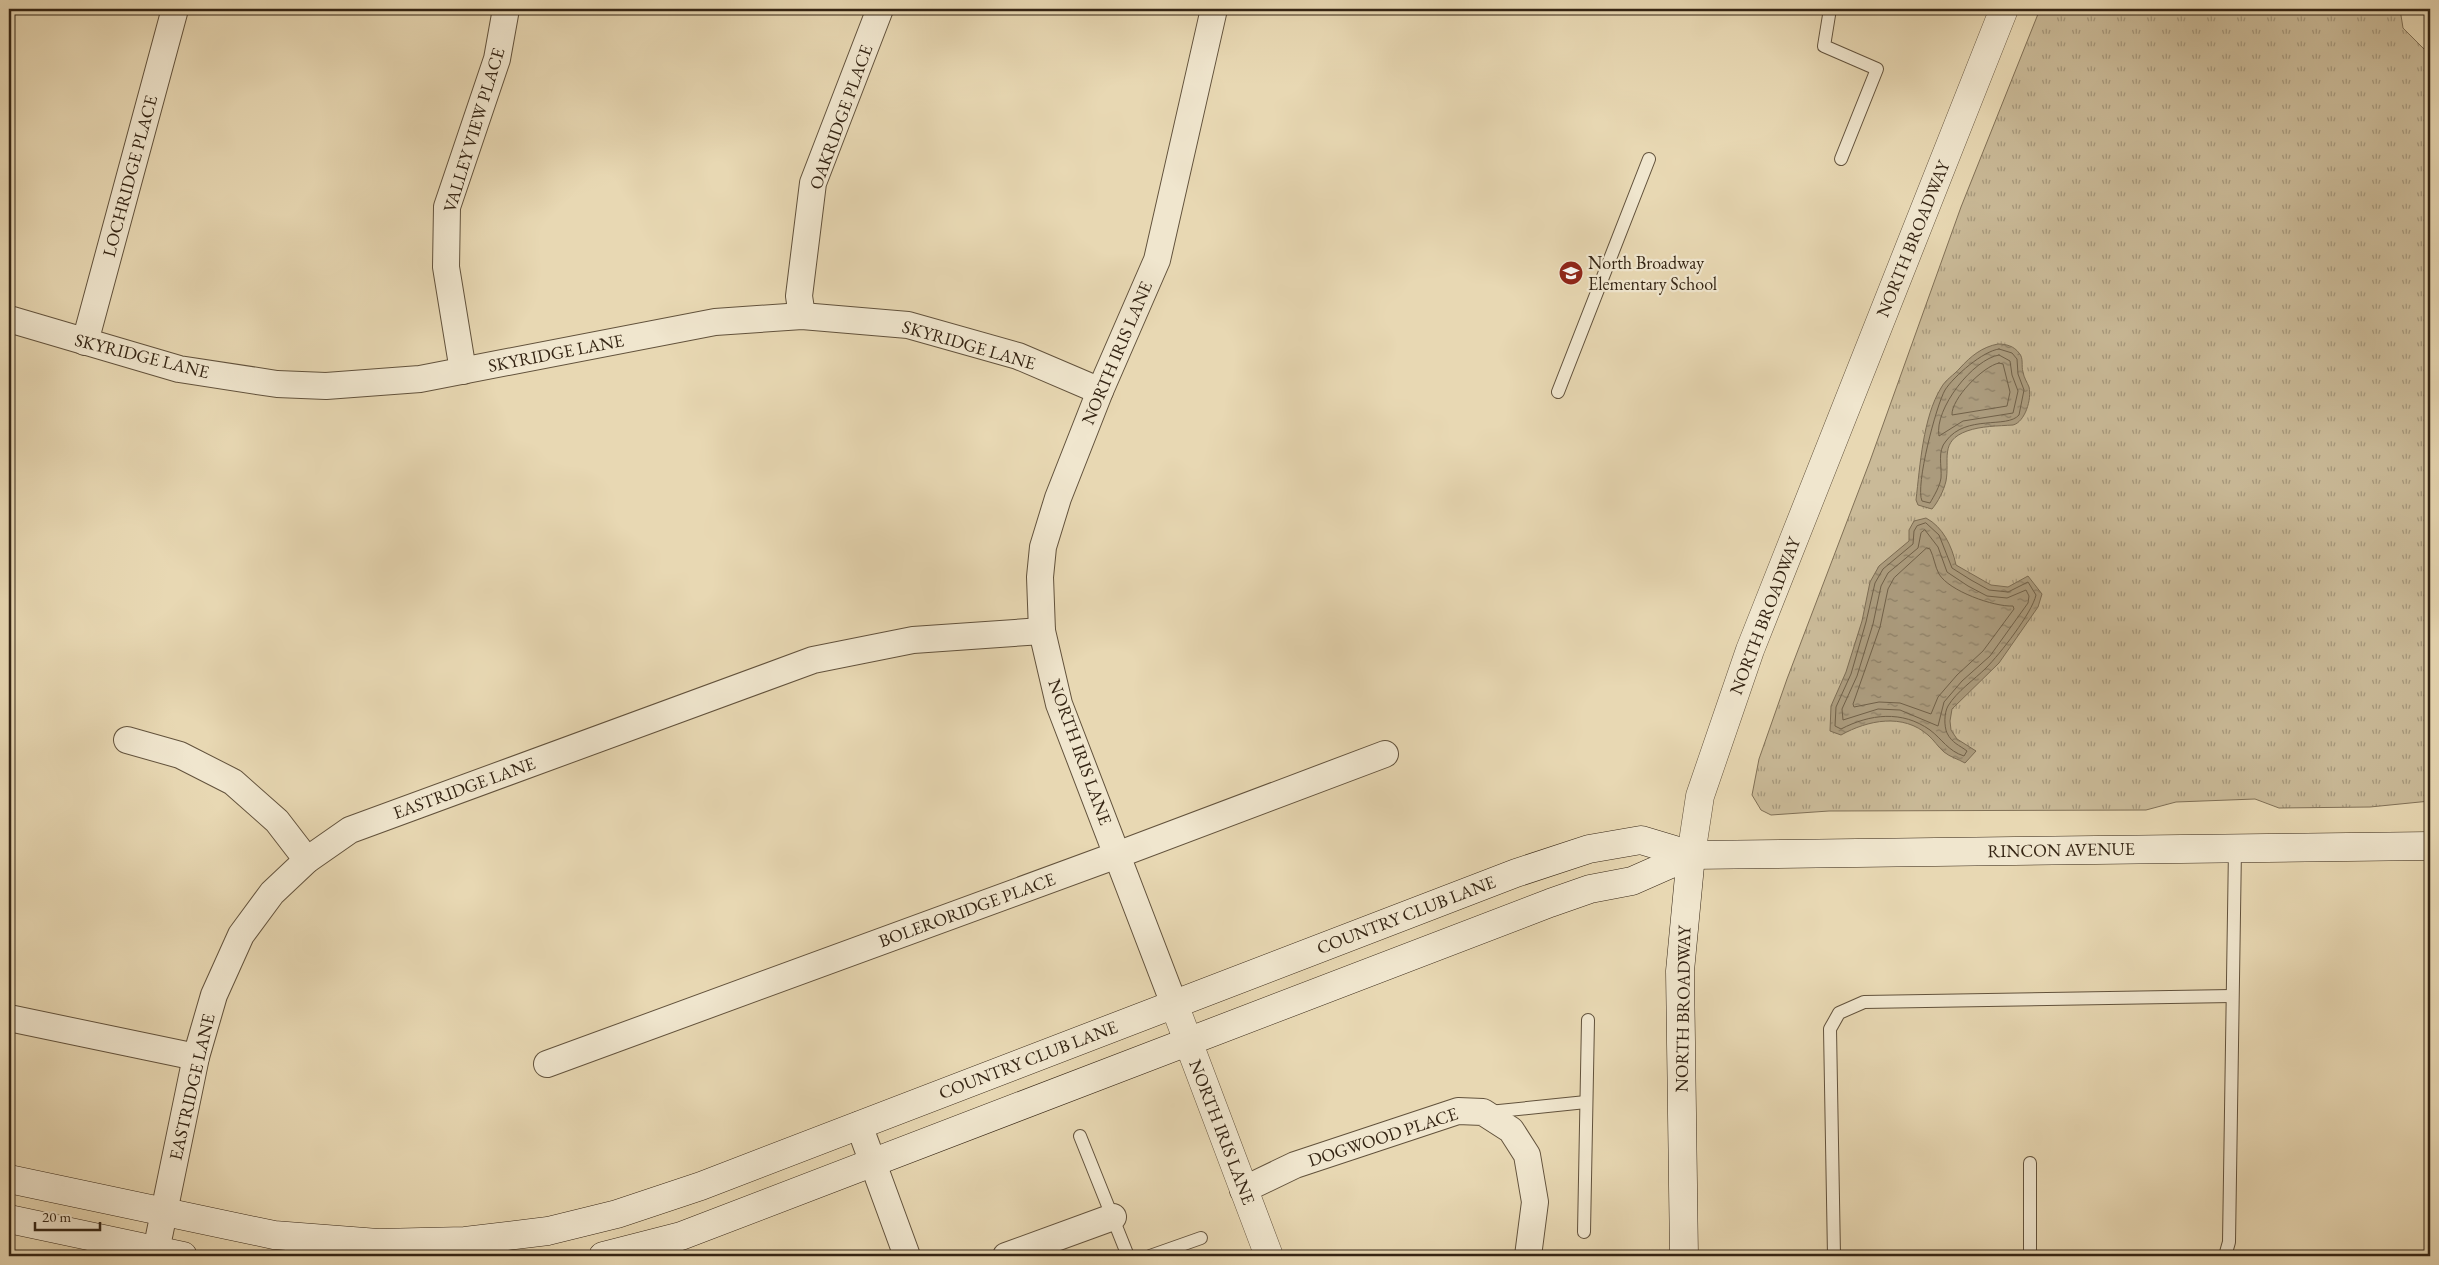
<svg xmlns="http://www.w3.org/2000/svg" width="2439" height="1265" font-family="'EB Garamond',serif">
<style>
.grass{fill:url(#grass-tufts);stroke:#807056}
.water{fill:url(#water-ripples);stroke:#7c6c53}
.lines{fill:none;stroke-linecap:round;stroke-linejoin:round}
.shore{stroke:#706048;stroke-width:1}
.service-casing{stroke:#62523c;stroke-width:14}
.minor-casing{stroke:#62523c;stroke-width:28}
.tertiary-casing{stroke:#62523c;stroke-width:29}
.secondary-casing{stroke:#352514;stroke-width:29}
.service{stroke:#f0e6ce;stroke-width:12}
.minor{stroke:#f0e6ce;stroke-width:26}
.tertiary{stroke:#f0e6ce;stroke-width:28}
.secondary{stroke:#f0e6ce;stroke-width:28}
.labels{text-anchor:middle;stroke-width:4.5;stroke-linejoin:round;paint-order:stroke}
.street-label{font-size:18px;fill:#352514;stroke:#f0e6ce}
.poi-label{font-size:18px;fill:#352514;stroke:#f0e6ce;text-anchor:start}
</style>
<defs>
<pattern id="grass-tufts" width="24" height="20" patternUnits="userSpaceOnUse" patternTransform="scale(1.25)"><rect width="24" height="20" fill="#caba98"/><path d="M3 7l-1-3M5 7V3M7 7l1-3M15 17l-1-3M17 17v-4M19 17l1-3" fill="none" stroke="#a5977b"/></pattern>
<pattern id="water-ripples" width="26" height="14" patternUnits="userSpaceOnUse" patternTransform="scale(1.25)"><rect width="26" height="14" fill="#ab9b7d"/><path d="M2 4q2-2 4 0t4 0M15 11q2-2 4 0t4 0" fill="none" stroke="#8c7e65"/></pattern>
</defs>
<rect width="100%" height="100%" fill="#e8d8b3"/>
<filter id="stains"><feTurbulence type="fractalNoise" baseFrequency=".004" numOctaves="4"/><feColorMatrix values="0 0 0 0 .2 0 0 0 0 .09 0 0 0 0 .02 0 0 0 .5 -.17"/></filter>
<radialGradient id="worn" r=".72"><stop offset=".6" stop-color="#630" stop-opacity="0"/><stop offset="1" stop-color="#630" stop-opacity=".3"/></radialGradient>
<!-- grass -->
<polygon class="grass" points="2040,9 2400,9 2403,28 2430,55 2430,801 2370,807 2279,808 2255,799 2176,802 2146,810 1829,811 1771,815 1761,810 1752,795 1759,759 1787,679 1870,461 1961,207"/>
<!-- water -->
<g class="water">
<path d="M1998,344C2006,344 2014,346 2019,353C2024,358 2021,366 2023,372C2024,378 2027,382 2029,387C2032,399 2025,422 2013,425C1998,426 1981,426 1967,431C1939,441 1950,460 1946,481C1944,490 1938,502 1932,509L1918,505L1916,500C1920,466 1923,417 1941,388C1945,380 1954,375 1960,368C1971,356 1982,347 1998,344Z"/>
<path d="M1926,518C1943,527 1952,546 1956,565L1991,585L2008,587L2028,576L2042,594L2038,607L1999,663L1952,709L1950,721L1951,730L1957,739L1976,751L1965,763C1958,759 1950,757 1944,752C1938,747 1934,740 1928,735C1903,713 1868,720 1841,735L1830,731L1831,706L1846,672L1862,621L1870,582L1879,566L1909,541V530L1914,521Z"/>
</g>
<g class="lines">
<!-- shore -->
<g class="shore">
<path d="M1999,349L2012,353L2017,359L2018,374L2024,390L2019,415C2007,429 1966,414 1946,441C1937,451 1942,466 1941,478C1940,486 1934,496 1930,503L1922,501C1915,486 1936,406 1945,390C1954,376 1983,351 1999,349Z"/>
<path d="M1999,355L2010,361L2012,375L2018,391L2013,413L1963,421L1939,436C1934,409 1973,359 1999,355Z"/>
<path d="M1999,363L2003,364L2010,392L2007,406L1952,415C1951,399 1983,366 1999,363Z"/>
<path d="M1926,523L1939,535L1952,568L1971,580L1989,590L2008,592L2028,582L2036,595C2032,613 2000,654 1986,668C1974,680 1957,691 1948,706C1944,713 1944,726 1947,733C1952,743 1959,745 1967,751L1964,756C1948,751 1942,739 1930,730C1902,710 1870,714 1841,729L1835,726L1836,707L1851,674L1866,622L1875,583L1883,569L1913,544L1914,531L1917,526Z"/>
<polygon points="1925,530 1938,547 1947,572 1968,586 1987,596 2007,598 2026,590 2029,596 2028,603 1990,656 1962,681 1944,702 1938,726 1900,710 1878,709 1843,720 1842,709 1857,676 1873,624 1881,586 1888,573 1918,548 1921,533"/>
<path d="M1927,548L1930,549C1934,557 1935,567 1939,574C1949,591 1994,607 2013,606L2014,609L1983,651L1957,675L1938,697L1931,714L1900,703L1879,702L1854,707L1853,704L1880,627L1888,589L1894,578Z"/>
</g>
<defs>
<g id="service">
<polyline points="1830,9 1824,46 1877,69 1841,159"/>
<polyline points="1558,392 1649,159"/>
<polyline points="1489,1112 1586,1102"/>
<polyline points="1080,1136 1128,1256"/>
<polyline points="2030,1163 2030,1256"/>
<polyline points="1584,1232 1588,1020"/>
<polyline points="1150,1256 1201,1238"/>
<polyline points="1834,1256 1830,1029 1839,1013 1864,1002 2232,996"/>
<polyline points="2225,1256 2229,1242 2235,848"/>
</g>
<g id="minor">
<polyline points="802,316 799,296 813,183 880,9"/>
<polyline points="9,319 179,369 277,384 326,386 420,379 715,322 802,316 908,325 1018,356 1100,391"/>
<polyline points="85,342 175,9"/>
<polyline points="463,371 446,267 447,207 497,59 506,9"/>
<polyline points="127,740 180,755 233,782 277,821 307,860"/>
<polyline points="1174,1004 1059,704 1042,631 1040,577 1043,547 1058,498 1100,391 1157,260 1214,9"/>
<polyline points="9,1018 196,1057"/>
<polyline points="547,1064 1117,855 1385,754"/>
<polyline points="859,1125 907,1256"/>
<polyline points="1243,1190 1295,1165 1458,1111 1483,1112 1511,1130 1527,1155 1535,1202 1528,1256"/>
<polyline points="156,1251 196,1057 214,995 241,935 272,893 307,860 350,830 813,660 913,640 1042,631"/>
<polyline points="1006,1256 1113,1217"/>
</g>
<g id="tertiary">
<polyline points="1691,855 1700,796 1750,650 2004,9"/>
<polyline points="1174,1004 1269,1256"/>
</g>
<g id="secondary">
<polyline points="9,1179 274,1235 378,1243 465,1241 548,1231 617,1214 701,1186 1516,873 1589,849 1641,840 1691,855 2430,846"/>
<polyline points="9,1219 183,1256"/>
<polyline points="603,1256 681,1236 1550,903 1590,889 1632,881 1691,855"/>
<polyline points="1684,1256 1680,971 1691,855"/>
</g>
</defs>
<!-- service casing -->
<use href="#service" class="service-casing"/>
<!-- minor casing -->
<use href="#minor" class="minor-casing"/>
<!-- tertiary casing -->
<use href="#tertiary" class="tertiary-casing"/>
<!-- secondary casing -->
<use href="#secondary" class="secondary-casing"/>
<!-- service -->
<use href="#service" class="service"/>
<!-- minor -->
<use href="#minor" class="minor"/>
<!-- tertiary -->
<use href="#tertiary" class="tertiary"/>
<!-- secondary -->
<use href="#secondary" class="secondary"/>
</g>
<!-- icons -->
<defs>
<symbol id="school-disc" viewBox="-11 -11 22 22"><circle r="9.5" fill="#8f2418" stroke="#f0e6ce"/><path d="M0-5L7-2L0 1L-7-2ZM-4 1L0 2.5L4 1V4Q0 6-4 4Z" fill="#fff"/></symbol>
</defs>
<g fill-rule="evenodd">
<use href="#school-disc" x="1557" y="259" width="28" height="28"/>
</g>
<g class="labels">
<!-- street labels -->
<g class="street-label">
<text transform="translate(841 117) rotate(-70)" y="6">OAKRIDGE PLACE</text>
<text transform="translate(474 130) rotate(-73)" y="6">VALLEY VIEW PLACE</text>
<text transform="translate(130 176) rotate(-75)" y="6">LOCHRIDGE PLACE</text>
<text transform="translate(1913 239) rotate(-68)" y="6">NORTH BROADWAY</text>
<text transform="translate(969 345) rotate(16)" y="6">SKYRIDGE LANE</text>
<text transform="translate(556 353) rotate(-11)" y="6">SKYRIDGE LANE</text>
<text transform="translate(1117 353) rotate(-67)" y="6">NORTH IRIS LANE</text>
<text transform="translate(142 356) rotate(14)" y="6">SKYRIDGE LANE</text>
<text transform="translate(1765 616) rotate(-69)" y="6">NORTH BROADWAY</text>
<text transform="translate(1080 752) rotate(70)" y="6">NORTH IRIS LANE</text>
<text transform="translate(464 788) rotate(-20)" y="6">EASTRIDGE LANE</text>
<text transform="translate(2061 850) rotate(-1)" y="6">RINCON AVENUE</text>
<text transform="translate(967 910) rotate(-20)" y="6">BOLERORIDGE PLACE</text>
<text transform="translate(1406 915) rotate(-21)" y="6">COUNTRY CLUB LANE</text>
<text transform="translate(1683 1009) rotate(-89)" y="6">NORTH BROADWAY</text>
<text transform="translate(1028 1060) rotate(-21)" y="6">COUNTRY CLUB LANE</text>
<text transform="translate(192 1087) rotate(-77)" y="6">EASTRIDGE LANE</text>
<text transform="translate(1222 1132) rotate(69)" y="6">NORTH IRIS LANE</text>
<text transform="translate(1383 1137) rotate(-18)" y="6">DOGWOOD PLACE</text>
</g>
<!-- poi labels -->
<g class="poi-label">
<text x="1588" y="269">North Broadway<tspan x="1588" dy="21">Elementary School</tspan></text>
</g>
</g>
<!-- margin -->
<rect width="2439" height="1265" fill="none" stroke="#e8d8b3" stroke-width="30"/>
<rect x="10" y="10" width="2419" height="1245" fill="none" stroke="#352514" stroke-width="2.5"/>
<rect x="15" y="15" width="2409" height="1235" fill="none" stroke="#352514"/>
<!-- scale -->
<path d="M35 1222v8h65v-8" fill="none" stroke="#352514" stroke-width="2.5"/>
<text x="42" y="1222" font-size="15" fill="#352514" stroke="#f0e6ce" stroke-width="4" paint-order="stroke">20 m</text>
<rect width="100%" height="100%" filter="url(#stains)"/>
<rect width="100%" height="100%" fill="url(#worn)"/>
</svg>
